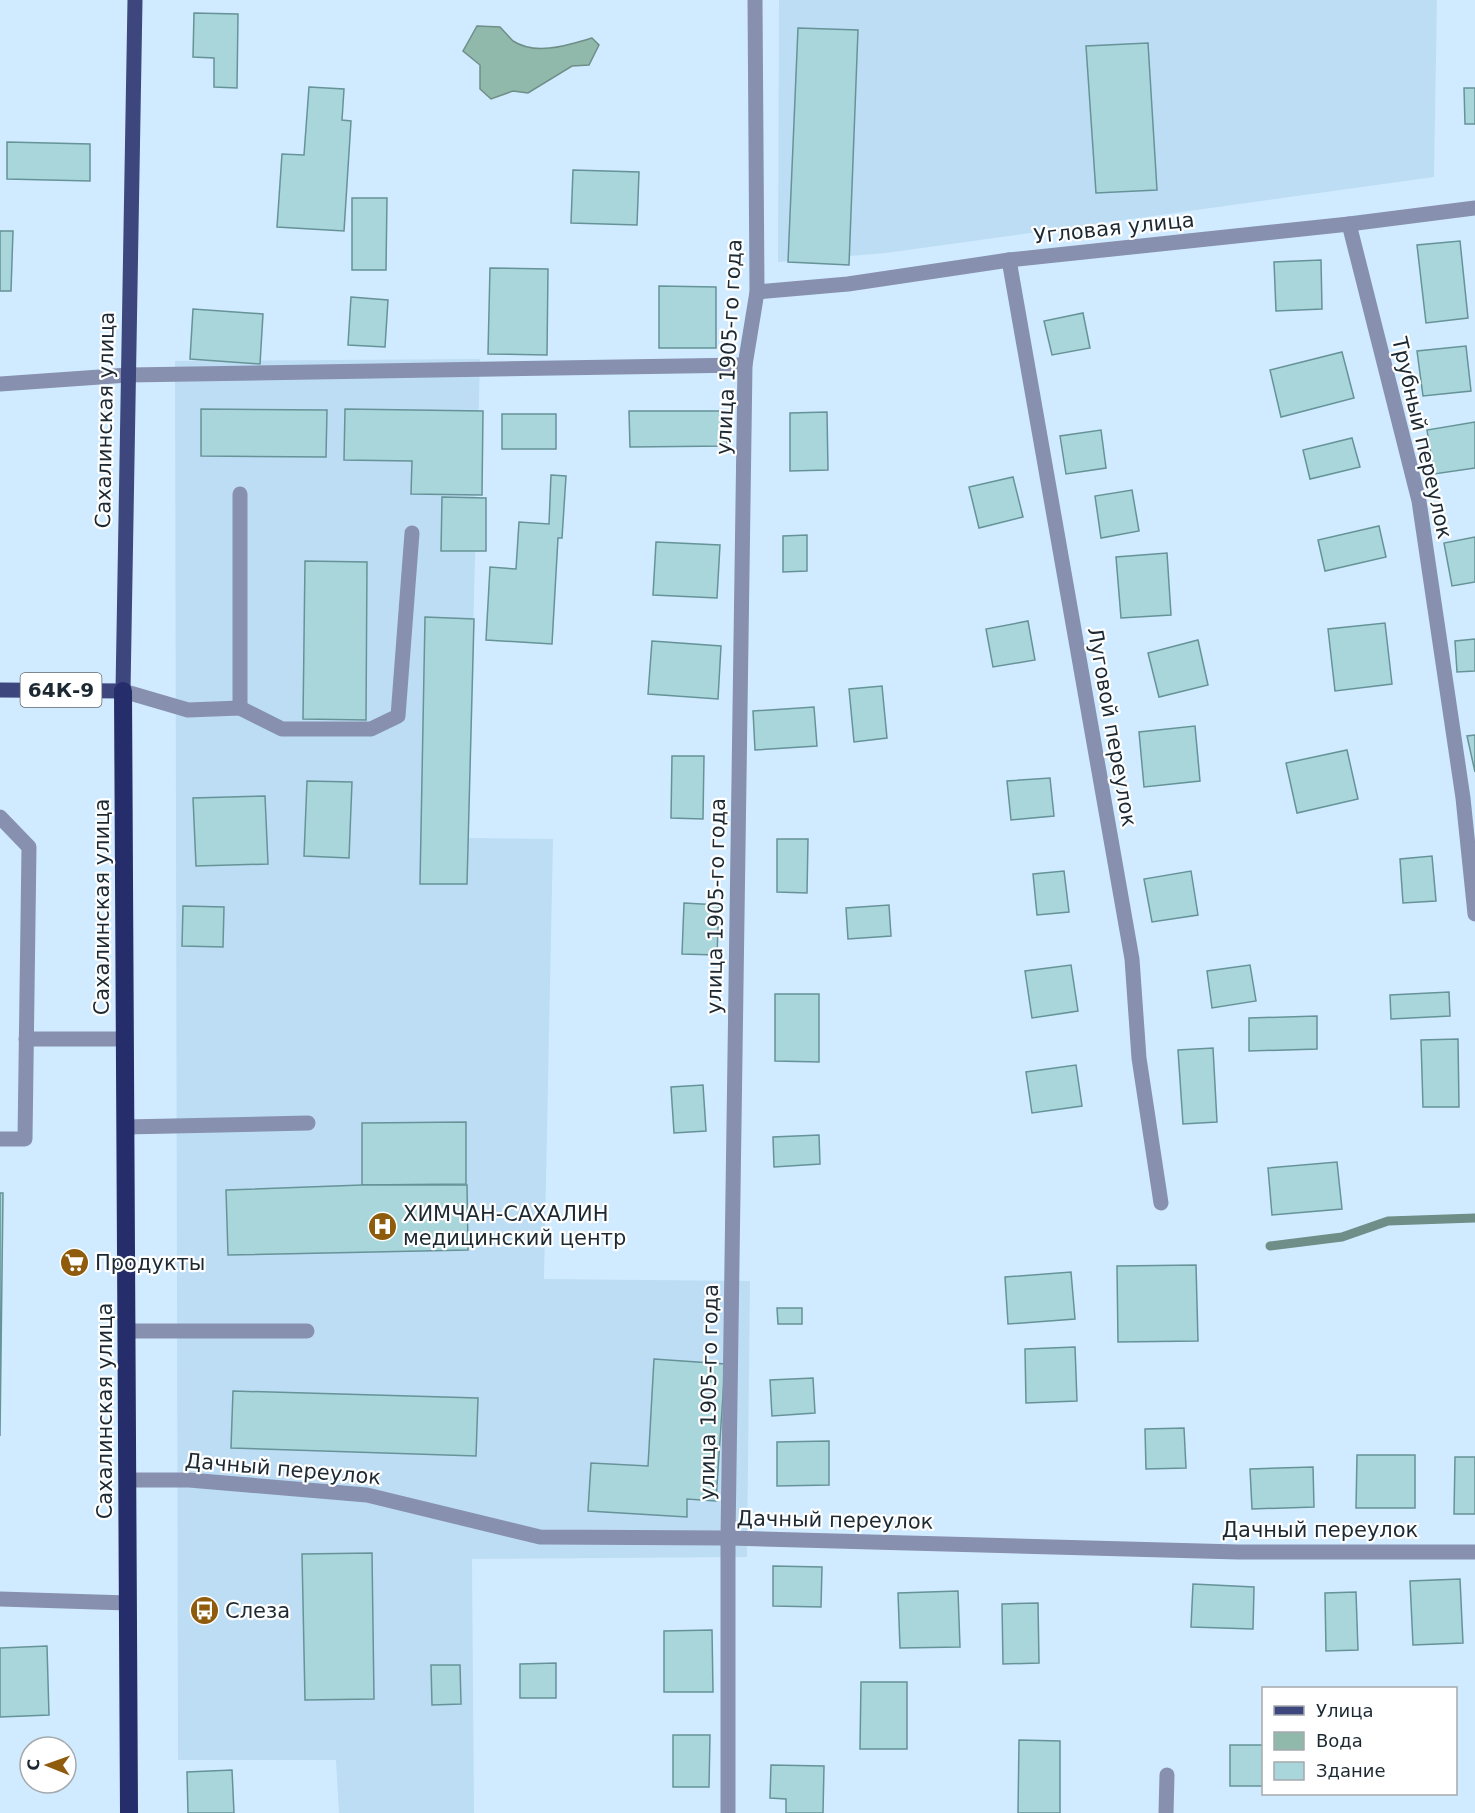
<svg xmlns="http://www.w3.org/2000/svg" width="1475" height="1813" font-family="'DejaVu Sans',sans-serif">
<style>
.built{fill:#bdddf4}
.water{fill:#91b9ab;stroke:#6e8e87;stroke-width:1.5}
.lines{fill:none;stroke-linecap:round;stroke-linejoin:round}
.stream{stroke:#6e8e87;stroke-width:9}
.building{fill:#a9d6db;stroke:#669398;stroke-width:1.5}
.minor{stroke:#8890af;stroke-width:15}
.major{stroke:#3d477d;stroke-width:15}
.highway{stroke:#252d6a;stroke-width:18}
.labels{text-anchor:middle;stroke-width:4.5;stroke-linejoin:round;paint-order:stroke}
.shield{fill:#fff;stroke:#606970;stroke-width:1.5}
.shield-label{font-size:20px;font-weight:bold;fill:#1c2932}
.street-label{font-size:21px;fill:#1c2932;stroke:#fff}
.poi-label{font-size:21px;fill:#1c2932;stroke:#fff;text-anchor:start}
</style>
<rect width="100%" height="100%" fill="#d0ebff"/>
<!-- built -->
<g class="built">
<polygon points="779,0 1437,0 1434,177 886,253 778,262"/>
<polygon points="480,359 468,838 553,839 544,1279 750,1281 747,1557 472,1559 474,1813 339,1813 336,1760 178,1760 175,361"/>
</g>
<!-- water -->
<path class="water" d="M477,26L500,27C504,31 509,37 513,41C536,56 568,45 592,38L599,45L589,65L572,66L528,93L513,91L491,99L480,89V65L463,51Z"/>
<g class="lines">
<!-- stream -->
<polyline class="stream" points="1270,1246 1342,1237 1388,1221 1475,1218"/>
</g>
<!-- building -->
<g class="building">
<polygon points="194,13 238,14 237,88 214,87 214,58 193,57"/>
<polygon points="798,28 858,30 849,265 788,262"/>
<polygon points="1148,43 1157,190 1096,193 1086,46"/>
<polygon points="309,87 344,89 342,120 351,121 344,231 277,227 282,154 304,155"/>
<polygon points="1464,88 1475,88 1475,124 1465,124"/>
<polygon points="7,142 90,144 90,181 7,179"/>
<polygon points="573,170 639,172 637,225 571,223"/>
<polygon points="352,198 387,198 386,270 352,270"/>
<polygon points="0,231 13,231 11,291 0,291"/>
<polygon points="1460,241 1468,318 1426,323 1417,245"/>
<polygon points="1321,260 1322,309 1276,311 1274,262"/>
<polygon points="490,268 548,269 547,355 488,354"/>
<polygon points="659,286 716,287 716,348 659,348"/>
<polygon points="351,297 388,300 385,347 348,345"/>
<polygon points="193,309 263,314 260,364 190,359"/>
<polygon points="1083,313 1090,348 1052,355 1044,321"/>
<polygon points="1466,346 1471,391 1423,396 1417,351"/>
<polygon points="1342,352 1354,398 1281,417 1270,370"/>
<polygon points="201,409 327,410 326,457 201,456"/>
<polygon points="345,409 483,411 482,495 411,494 412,461 344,460"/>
<polygon points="629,411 726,411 727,446 630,447"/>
<polygon points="827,412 828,470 790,471 790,413"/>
<rect x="502" y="414" width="54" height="35"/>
<polygon points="1475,422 1475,468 1434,474 1427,430"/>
<polygon points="1101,430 1106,468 1066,474 1060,436"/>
<polygon points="1352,438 1360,467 1310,479 1303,450"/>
<polygon points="551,475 566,476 562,538 558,538 552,644 486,640 490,567 516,569 519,522 549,524"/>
<polygon points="1013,477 1023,517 979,528 969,487"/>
<polygon points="1132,490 1139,531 1101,538 1095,496"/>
<polygon points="442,497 486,498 486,551 441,551"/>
<polygon points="1379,526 1386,557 1325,571 1318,540"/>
<polygon points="807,535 807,571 783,572 783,536"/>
<polygon points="1475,537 1475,582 1452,586 1444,543"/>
<polygon points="656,542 720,545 717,598 653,595"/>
<polygon points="1167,553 1171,615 1121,618 1116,557"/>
<polygon points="305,561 367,562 366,720 303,719"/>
<polygon points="425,617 474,619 467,884 420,884"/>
<polygon points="1028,621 1035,660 993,667 986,629"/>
<polygon points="1385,623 1392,684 1335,691 1328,629"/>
<polygon points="1475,639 1475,671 1457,672 1455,641"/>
<polygon points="1198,640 1208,685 1159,697 1148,653"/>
<polygon points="652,641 721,646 718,699 648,694"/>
<polygon points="882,686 887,738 854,742 849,689"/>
<polygon points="814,707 817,746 755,750 753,711"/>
<polygon points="1195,726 1200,781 1144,787 1139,732"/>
<polygon points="1475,735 1475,772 1467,736"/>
<polygon points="1347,750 1358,799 1297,813 1286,763"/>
<polygon points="672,756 704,756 703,819 671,818"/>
<polygon points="1050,778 1054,816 1011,820 1007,781"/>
<polygon points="307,781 352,782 349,858 304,856"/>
<polygon points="265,796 268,864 196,866 193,798"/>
<polygon points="777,839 808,839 807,893 777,892"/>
<polygon points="1432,856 1436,901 1403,903 1400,859"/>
<polygon points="1064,871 1069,912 1037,915 1033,874"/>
<polygon points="1191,871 1198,915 1152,922 1144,879"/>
<polygon points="684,903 719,905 717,955 682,954"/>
<polygon points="889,905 891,936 848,939 846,908"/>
<polygon points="183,906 224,907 223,947 182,946"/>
<polygon points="1071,965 1078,1011 1032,1018 1025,971"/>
<polygon points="1250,965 1256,1001 1212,1008 1207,971"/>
<polygon points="1449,992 1450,1016 1391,1019 1390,995"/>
<polygon points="775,994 819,994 819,1062 775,1061"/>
<polygon points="1317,1016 1317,1049 1249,1051 1249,1018"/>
<polygon points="1458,1039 1459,1107 1423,1107 1421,1040"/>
<polygon points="1213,1048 1217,1122 1183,1124 1178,1050"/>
<polygon points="1076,1065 1082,1106 1032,1113 1026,1072"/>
<polygon points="703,1085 706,1131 674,1133 671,1087"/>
<polygon points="466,1122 466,1184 362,1185 362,1123"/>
<polygon points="819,1135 820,1164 774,1167 773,1137"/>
<polygon points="1337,1162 1342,1209 1272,1215 1268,1168"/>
<polygon points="362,1185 467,1185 468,1250 228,1255 226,1190"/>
<polygon points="0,1193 3,1193 0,1436"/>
<polygon points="1196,1265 1198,1341 1118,1342 1117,1266"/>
<polygon points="1071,1272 1075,1319 1008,1324 1005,1277"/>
<polygon points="777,1308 802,1308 802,1324 778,1324"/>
<polygon points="1075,1347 1077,1401 1026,1403 1025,1349"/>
<polygon points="654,1359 725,1364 716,1501 687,1499 687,1517 588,1511 591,1463 648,1466"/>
<polygon points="813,1378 815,1413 772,1416 770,1380"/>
<polygon points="233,1391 478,1398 476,1456 231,1448"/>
<polygon points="1184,1428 1186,1468 1146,1469 1145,1429"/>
<polygon points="829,1441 829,1485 777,1486 777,1442"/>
<polygon points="1357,1455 1415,1455 1415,1508 1356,1508"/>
<polygon points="1455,1457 1475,1457 1475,1514 1454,1514"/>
<polygon points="1313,1467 1314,1507 1252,1509 1250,1469"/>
<polygon points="372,1553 374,1699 305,1700 302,1554"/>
<polygon points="773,1566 822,1567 821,1607 773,1606"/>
<polygon points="1460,1579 1463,1643 1413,1645 1410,1581"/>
<polygon points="1193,1584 1254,1587 1253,1629 1191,1627"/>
<polygon points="958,1591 960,1647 900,1648 898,1593"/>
<polygon points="1356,1592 1358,1650 1326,1651 1325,1593"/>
<polygon points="1038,1603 1039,1663 1003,1664 1002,1604"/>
<polygon points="712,1630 713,1692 664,1692 664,1631"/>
<polygon points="47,1646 49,1715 0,1717 0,1648"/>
<polygon points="556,1663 556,1698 520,1698 520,1664"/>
<polygon points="431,1665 460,1665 461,1704 432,1705"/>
<polygon points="861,1682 907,1682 907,1749 860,1749"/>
<polygon points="673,1735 710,1735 709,1787 673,1787"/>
<polygon points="1019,1740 1060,1741 1060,1813 1018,1813"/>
<rect x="1230" y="1745" width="34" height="41"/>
<polygon points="771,1765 824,1766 823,1813 786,1813 786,1799 770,1798"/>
<polygon points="232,1770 234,1813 188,1813 187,1772"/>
</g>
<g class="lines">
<!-- minor -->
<g class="minor">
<polyline points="1349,224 1419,501 1463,798 1475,914"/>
<polyline points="1009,260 1132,959 1139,1058 1161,1203"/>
<polyline points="757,292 848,284 1009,260 1349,224 1475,208"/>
<polyline points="0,384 128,375 745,365"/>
<polyline points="240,494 240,708"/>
<polyline points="123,691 188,710 240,708 282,729 371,729 398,716 412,533"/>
<polyline points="0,817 29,847 25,1139 0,1139"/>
<polyline points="26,1039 125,1039"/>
<polyline points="125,1127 308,1123"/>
<polyline points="127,1331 307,1331"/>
<polyline points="127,1480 189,1480 367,1495 540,1537 728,1538 1238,1552 1475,1552"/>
<polyline points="0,1599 128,1603"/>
<polyline points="728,1813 728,1538 745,365 757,292 755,0"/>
<polyline points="1166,1813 1167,1775"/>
</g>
<!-- major -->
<polyline class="major" points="0,690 123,691 135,0"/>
<!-- highway -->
<polyline class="highway" points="123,691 129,1813"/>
</g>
<!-- icons -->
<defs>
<symbol id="hospital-disc" viewBox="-11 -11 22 22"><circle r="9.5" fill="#8f5b0c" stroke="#fff"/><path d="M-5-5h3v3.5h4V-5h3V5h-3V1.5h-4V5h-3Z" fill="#fff"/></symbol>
<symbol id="supermarket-disc" viewBox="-11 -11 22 22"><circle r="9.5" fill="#8f5b0c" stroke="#fff"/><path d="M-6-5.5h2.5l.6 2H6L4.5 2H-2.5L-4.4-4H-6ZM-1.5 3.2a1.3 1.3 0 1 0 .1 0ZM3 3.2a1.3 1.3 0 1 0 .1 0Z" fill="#fff"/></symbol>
<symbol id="bus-disc" viewBox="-11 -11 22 22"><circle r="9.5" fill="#8f5b0c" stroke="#fff"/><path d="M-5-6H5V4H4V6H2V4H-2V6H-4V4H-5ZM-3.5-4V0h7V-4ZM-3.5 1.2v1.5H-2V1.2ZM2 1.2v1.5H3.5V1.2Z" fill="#fff"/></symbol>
</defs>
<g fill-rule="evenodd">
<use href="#hospital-disc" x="366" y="1210" width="33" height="33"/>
<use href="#supermarket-disc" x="58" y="1246" width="33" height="33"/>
<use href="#bus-disc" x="188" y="1594" width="33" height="33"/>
</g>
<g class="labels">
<!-- shield labels -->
<rect class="shield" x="20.5" y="673" width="81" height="34" rx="4.5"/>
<g class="shield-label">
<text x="61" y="697">64К-9</text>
</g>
<!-- street labels -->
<g class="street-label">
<text transform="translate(1114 228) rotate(-6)" y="7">Угловая улица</text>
<text transform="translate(729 347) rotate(-87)" y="7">улица 1905-го года</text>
<text transform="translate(105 420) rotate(-89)" y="7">Сахалинская улица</text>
<text transform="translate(1422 438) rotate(77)" y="7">Трубный переулок</text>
<text transform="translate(1112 727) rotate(80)" y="7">Луговой переулок</text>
<text transform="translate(716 906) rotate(-89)" y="7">улица 1905-го года</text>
<text transform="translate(102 907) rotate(-90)" y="7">Сахалинская улица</text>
<text transform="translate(709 1392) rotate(-89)" y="7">улица 1905-го года</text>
<text transform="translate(105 1411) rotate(-90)" y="7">Сахалинская улица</text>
<text transform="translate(283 1469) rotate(5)" y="7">Дачный переулок</text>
<text transform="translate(835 1520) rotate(1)" y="7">Дачный переулок</text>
<text x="1320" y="1537">Дачный переулок</text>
</g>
<!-- poi labels -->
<g class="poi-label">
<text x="403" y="1221">ХИМЧАН-САХАЛИН<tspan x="403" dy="24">медицинский центр</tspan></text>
<text x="95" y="1270">Продукты</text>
<text x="225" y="1618">Слеза</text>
</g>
</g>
<!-- legend -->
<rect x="1262" y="1687" width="195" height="108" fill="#ffffff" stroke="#a4a9ad" stroke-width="1.5"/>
<rect x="1274" y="1706" width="30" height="9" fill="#3d477d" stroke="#a4a9ad" stroke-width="1.5"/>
<text x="1316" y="1717" font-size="18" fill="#1c2932">Улица</text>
<rect x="1274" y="1732" width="30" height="18" fill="#91b9ab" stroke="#a4a9ad" stroke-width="1.5"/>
<text x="1316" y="1747" font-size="18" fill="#1c2932">Вода</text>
<rect x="1274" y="1762" width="30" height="18" fill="#a9d6db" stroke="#a4a9ad" stroke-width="1.5"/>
<text x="1316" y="1777" font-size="18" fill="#1c2932">Здание</text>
<!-- north arrow -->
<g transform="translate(48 1765) rotate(271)"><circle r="28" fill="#ffffff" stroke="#a4a9ad" stroke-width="1.5"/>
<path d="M0-4.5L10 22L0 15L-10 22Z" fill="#8f5b0c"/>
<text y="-9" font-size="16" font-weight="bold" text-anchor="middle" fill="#1c2932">С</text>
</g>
</svg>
